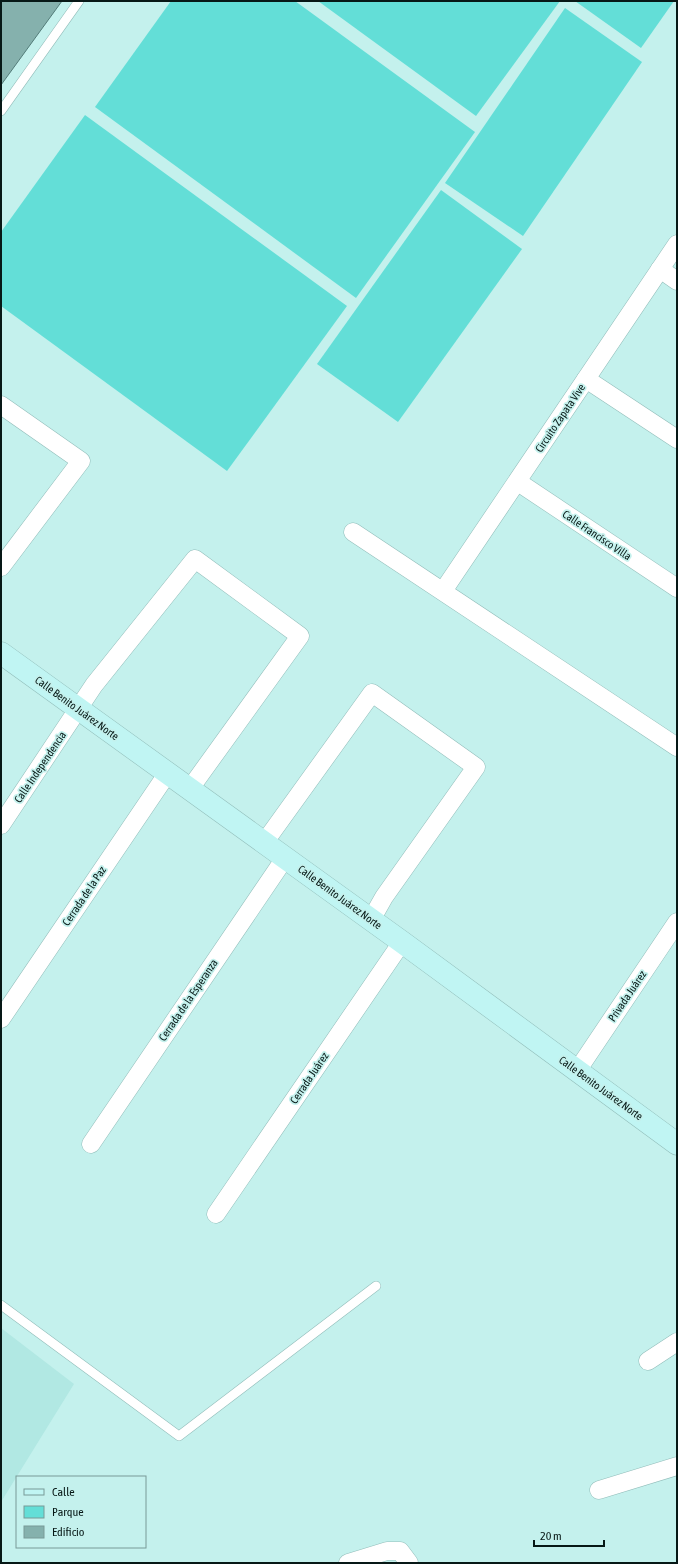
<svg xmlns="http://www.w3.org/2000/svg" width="678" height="1564" font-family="'Asap Condensed',sans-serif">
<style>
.built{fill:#b1e8e3}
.green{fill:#63ded7}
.building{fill:#85b1ad;stroke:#537c79}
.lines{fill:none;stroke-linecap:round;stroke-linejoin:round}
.lane-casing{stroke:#92bdba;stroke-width:10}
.street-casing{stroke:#92bdba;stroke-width:19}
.secondary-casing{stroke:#92bdba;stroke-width:23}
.lane{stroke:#fff;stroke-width:9}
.street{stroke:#fff;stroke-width:18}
.secondary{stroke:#c0f5f3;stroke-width:22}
.labels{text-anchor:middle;stroke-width:3.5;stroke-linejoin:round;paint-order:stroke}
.street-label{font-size:11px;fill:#071816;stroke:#c4f1ed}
</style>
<rect width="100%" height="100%" fill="#c4f1ed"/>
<!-- built -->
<polygon class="built" points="1,1328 74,1384 1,1502"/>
<!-- green -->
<g class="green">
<polygon points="171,1 295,1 475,132 356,298 95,107"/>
<polygon points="318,1 560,1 476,116"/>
<polygon points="575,1 674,1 641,48"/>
<polygon points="565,8 642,62 523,236 445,183"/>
<polygon points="85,115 347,306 227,471 1,306 1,232"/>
<polygon points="441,190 522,249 398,422 317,364"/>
</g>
<!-- building -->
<polygon class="building" points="1,1 62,1 1,85"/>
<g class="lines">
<defs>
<g id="lane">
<polyline points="1,111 79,1"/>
<polyline points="1,1305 179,1436 376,1286"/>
</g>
<g id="street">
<polyline points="660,269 677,281"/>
<polyline points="586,379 677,439"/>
<polyline points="1,405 81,461 1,567"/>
<polyline points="518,482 677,588"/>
<polyline points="353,532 677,747"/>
<polyline points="443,591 677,244"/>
<polyline points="1,825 94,685 195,559 300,636 189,790"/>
<polyline points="264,843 372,693 476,767 384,897 371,920"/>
<polyline points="1,1019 167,774"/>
<polyline points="577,1071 677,922"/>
<polyline points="91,1144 285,858"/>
<polyline points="216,1214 402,942"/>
<polyline points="648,1361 677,1342"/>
<polyline points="599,1490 677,1466"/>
<polyline points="348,1563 387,1551 400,1551 409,1563"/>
</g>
<polyline id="secondary" points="1,653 402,942 677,1144"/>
</defs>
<!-- lane casing -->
<use href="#lane" class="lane-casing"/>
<!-- street casing -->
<use href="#street" class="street-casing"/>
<!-- secondary casing -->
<use href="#secondary" class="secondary-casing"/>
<!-- lane -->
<use href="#lane" class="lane"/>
<!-- street -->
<use href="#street" class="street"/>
<!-- secondary -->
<use href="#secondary" class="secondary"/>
</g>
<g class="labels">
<!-- street labels -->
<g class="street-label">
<text transform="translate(560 418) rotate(-56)" y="4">Circuito Zapata Vive</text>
<text transform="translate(597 535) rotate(34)" y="4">Calle Francisco Villa</text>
<text transform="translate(77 708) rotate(36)" y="4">Calle Benito Juárez Norte</text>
<text transform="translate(40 767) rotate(-56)" y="4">Calle Independencia</text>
<text transform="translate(84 896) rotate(-56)" y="4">Cerrada de la Paz</text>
<text transform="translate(340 897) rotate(36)" y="4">Calle Benito Juárez Norte</text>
<text transform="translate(627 996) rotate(-56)" y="4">Privada Juárez</text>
<text transform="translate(188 1000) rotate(-56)" y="4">Cerrada de la Esperanza</text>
<text transform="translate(309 1078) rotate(-56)" y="4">Cerrada Juárez</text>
<text transform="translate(601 1088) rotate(36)" y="4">Calle Benito Juárez Norte</text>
</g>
</g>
<!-- border -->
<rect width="678" height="1564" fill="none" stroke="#071816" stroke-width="4"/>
<!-- legend -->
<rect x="16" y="1476" width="130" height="72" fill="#c4f1ed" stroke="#789a97"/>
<rect x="24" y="1489" width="20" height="6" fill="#c0f5f3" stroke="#789a97"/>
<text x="52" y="1496" font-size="12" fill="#071816">Calle</text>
<rect x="24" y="1506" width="20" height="12" fill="#63ded7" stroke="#789a97"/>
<text x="52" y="1516" font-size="12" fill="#071816">Parque</text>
<rect x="24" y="1526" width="20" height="12" fill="#85b1ad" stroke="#789a97"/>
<text x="52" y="1536" font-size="12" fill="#071816">Edificio</text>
<!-- scale -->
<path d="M534 1540v6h70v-6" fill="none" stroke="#071816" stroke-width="2"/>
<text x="540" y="1540" font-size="12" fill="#071816" stroke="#c4f1ed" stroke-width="3" paint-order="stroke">20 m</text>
</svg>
